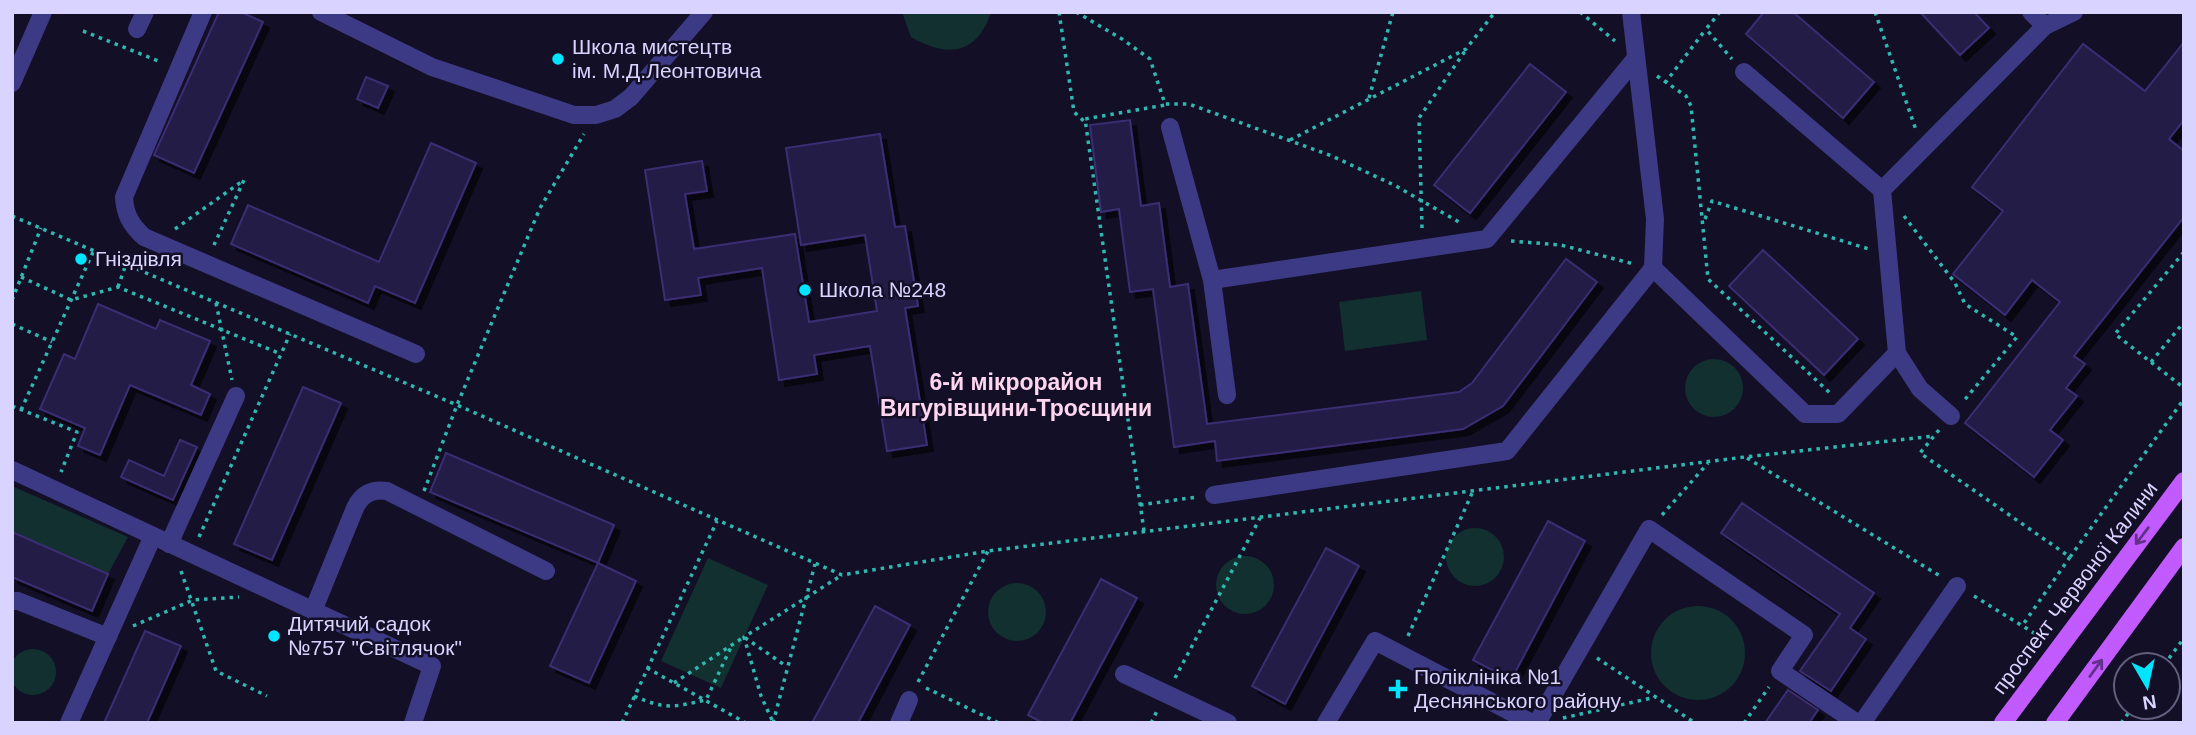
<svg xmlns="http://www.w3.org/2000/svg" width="2196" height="735" font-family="Helvetica,sans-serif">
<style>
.green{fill:#12302f}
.building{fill:#241b47;stroke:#3b2d73;stroke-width:2;filter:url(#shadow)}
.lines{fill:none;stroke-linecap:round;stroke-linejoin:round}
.path{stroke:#2fb8b0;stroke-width:3.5;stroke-dasharray:3.5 5;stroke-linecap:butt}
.minor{stroke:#3d3a85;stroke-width:18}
.major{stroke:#c25bff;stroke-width:18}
.oneway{stroke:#623188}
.poi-dot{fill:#00e5ff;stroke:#130f26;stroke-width:2.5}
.labels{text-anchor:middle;stroke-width:5;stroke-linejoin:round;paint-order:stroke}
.poi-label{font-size:21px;fill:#d9d4ff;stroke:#130f26;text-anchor:start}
.street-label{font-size:21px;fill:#d9d4ff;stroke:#130f26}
.neighbourhood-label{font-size:23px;font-weight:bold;fill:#ffd6f0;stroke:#130f26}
</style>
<defs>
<filter id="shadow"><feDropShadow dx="6" dy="6" stdDeviation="0" flood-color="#0009"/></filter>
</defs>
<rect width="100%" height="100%" fill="#130f26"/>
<!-- green -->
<g class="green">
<path d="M902,12H991C977,55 947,58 911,37Z"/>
<polygon points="1421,291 1427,340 1345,351 1339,302"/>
<circle cx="1714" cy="388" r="29"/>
<polygon points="12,486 128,537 108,574 12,532"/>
<circle cx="1475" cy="557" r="29"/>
<circle cx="1245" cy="585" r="29"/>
<polygon points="708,558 768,585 721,688 661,661"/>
<circle cx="1017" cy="612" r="29"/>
<circle cx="1698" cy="653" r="47"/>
<circle cx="33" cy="672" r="23"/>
</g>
<!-- building -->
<g class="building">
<polygon points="219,12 241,12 263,22 194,173 154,155"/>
<polygon points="1764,12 1793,12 1874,82 1843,118 1746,34"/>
<polygon points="1920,12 1974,12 1989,28 1960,55"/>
<polygon points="2184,42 2184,120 2169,139 2184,151 2184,217 2074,356 2085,364 2066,388 2077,396 2050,430 2063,440 2034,477 1965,423 2060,302 2032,280 2005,315 1953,274 2003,211 1972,187 2083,44 2145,91"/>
<polygon points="1530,64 1566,92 1470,213 1434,185"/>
<polygon points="366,77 388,86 378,108 357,99"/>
<polygon points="1130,120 1141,206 1159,203 1170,287 1188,284 1207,424 1459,392 1472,383 1566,259 1597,282 1503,406 1463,429 1217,461 1215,441 1174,447 1153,289 1130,292 1119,209 1101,212 1090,125"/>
<polygon points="880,134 895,227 905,226 918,306 905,308 927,445 887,451 870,346 814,355 817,374 779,380 762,268 698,278 701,295 665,300 645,170 702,161 707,191 685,194 694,249 795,234 809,322 877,311 865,235 801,245 786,148"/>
<polygon points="431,143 476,163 415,303 375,286 368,303 231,244 248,205 379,262"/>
<polygon points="1763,250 1858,339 1824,375 1729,286"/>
<polygon points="98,304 156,329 160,320 210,341 191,385 210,394 201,415 130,385 100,455 78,446 85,428 40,409 64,354 75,359"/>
<polygon points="303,387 341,403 272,560 234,544"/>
<polygon points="180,440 197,447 173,500 121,477 129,460 164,476"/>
<polygon points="446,453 614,525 598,563 430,492"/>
<polygon points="1742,503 1874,593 1850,628 1866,639 1831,691 1800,671 1840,614 1721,533"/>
<polygon points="1548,521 1585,541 1511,680 1473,660"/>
<polygon points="12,532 108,574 92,611 12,577"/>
<polygon points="1326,548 1359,566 1285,704 1252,686"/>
<polygon points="598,563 636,581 589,683 550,666"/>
<polygon points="1101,579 1137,598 1070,723 1043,723 1028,715"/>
<polygon points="875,606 910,625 858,723 812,723"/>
<polygon points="145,631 181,646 147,723 104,723"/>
<polygon points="1788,690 1818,710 1809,723 1765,723"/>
</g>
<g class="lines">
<!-- path -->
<g class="path">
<polyline points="1059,12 1074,112 1086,123"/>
<polyline points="1076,12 1122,39 1150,59 1165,104 1189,104 1332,156 1394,185 1459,222"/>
<polyline points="1580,12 1615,41"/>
<polyline points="1720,12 1706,29 1732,59"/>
<polyline points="1875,12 1916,130"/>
<polyline points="83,31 161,62"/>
<polyline points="1657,76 1686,96 1691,106 1708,279 1830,393"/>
<polyline points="1665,83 1706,29"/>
<polyline points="1369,98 1393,12"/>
<polyline points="1290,140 1466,49 1495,12"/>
<polyline points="12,216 457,405 842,575 988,551 1745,457 1934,436"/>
<polyline points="1904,216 1955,283 1965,304 2017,337 1962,403"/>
<polyline points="1705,219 1712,201 1869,249"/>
<polyline points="1422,228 1419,118 1465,51"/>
<polyline points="175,229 244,180 214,245"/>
<polyline points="1511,241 1561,245 1634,264"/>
<polyline points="2184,252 2115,334 2184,388"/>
<polyline points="21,277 71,300 118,287 281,354"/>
<polyline points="118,287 126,264"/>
<polyline points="12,300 41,228"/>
<polyline points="216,303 232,380"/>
<polyline points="12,324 52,342"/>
<polyline points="2151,362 2184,322"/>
<polyline points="12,406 77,432 61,472"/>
<polyline points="21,410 94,250"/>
<polyline points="1939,430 1920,453 2070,557 2022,626"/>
<polyline points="1747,458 1940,576"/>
<polyline points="424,491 457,405 540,208 584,134"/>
<polyline points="1140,505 1197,497"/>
<polyline points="1662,515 1708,463"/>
<polyline points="1144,531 1085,119 1165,105"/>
<polyline points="199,537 290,334"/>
<polyline points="2070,557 2184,399"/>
<polyline points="181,571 216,671 267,696"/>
<polyline points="1974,596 2042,638"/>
<polyline points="133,626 193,600 239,597"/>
<polyline points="1408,636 1473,491"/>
<polyline points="1597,658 1695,723"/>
<polyline points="2164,665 2184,638"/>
<polyline points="647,668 746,723"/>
<polyline points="1175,678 1260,518"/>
<polyline points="918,682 988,551"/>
<polyline points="674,683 744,637 786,666"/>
<polyline points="926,688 999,723"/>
<path d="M634,696C666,710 673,707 706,700L732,645"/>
<polyline points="1563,718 1656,697"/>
<polyline points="772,720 761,696 744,637 842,575"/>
<polyline points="622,723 717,521"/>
<polyline points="773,723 815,564"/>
<polyline points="1151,723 1158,709"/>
<polyline points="1744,723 1769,687"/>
<polyline points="2121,723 2133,707"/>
</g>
<!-- minor -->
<g class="minor">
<path d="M203,12L124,197C125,215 131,225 144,237L416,354"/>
<polyline points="321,12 432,67 574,115 596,115 615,109 631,97 704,12"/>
<polyline points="2031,12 2045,26"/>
<polyline points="137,29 145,12"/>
<polyline points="1744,72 1882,190"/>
<polyline points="12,83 43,12"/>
<polyline points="1170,127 1212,280 1227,395"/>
<polyline points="1653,268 1805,414 1838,414 1897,353"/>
<polyline points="1212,280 1487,239 1636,58"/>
<polyline points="1951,416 1920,389 1897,353 1882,190 2045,26 2074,12"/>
<polyline points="12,470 432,666 413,723"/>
<polyline points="1214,495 1507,451 1653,268 1655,219 1631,12"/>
<polyline points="169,544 236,396"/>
<polyline points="12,601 18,601 108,637"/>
<path d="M313,611L355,508C362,494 371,489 387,491L546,571"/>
<polyline points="1124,674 1228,723"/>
<polyline points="69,723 153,536"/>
<polyline points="899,723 909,700"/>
<polyline points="1326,723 1375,641 1532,723"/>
<polyline points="1537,723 1649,529 1804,635 1780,671 1857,723"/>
<polyline points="1862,723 1957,586"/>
</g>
<!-- major -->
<g class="major">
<polyline points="2003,723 2184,481"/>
<polyline points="2055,723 2184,547"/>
</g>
</g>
<!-- one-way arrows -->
<defs><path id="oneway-shaft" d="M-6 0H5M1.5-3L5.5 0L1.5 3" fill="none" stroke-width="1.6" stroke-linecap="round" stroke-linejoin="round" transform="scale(1.75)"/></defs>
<g class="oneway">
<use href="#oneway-shaft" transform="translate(2142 536) rotate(127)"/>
<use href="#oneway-shaft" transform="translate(2096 668) rotate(-54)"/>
</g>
<!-- markers -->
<g class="poi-dot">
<circle cx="558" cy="59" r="7"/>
<circle cx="81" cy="259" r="7"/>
<circle cx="805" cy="290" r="7"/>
<circle cx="274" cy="636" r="7"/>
<path d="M1394.5 678.5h7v7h7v7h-7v7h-7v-7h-7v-7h7z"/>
</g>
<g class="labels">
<!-- poi labels -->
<g class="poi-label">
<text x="572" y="54">Школа мистецтв<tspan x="572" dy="24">ім. М.Д.Леонтовича</tspan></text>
<text x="95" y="266">Гніздівля</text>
<text x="819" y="297">Школа №248</text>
<text x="288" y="631">Дитячий садок<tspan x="288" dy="24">№757 "Світлячок"</tspan></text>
<text x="1414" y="684">Поліклініка №1<tspan x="1414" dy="24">Деснянського району</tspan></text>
</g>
<!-- street labels -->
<g class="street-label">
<text transform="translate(2075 588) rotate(-53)" y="7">проспект Червоної Калини</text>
</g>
<!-- neighbourhood labels -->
<g class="neighbourhood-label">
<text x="1016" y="390">6-й мікрорайон<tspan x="1016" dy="26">Вигурівщини-Троєщини</tspan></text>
</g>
</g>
<!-- border -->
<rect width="2196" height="735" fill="none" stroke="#d9d4ff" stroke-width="28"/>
<!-- north arrow -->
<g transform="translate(2147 686) rotate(171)"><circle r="33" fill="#130f26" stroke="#625e7d" stroke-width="2"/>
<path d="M0-5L12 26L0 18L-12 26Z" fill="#00e5ff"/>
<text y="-10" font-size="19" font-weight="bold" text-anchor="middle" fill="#d9d4ff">N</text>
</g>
</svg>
